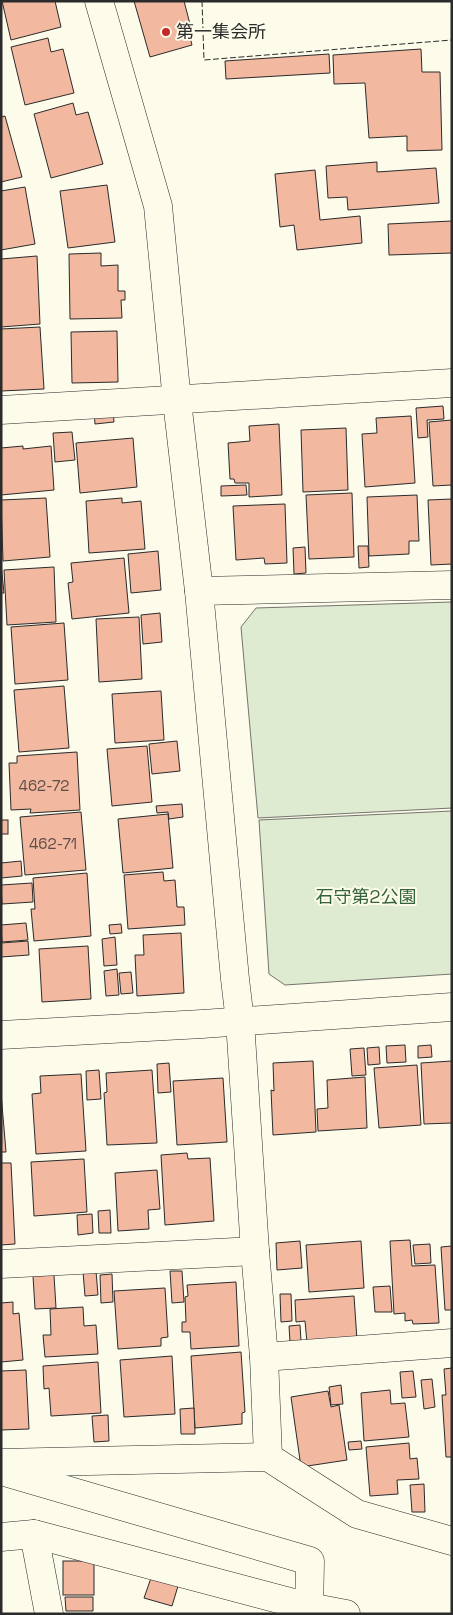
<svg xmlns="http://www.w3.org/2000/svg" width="453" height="1615" font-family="'Space Grotesk','Noto Sans JP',sans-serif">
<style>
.green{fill:#deebd1;stroke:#74746e}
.building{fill:#f2b8a0;stroke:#2b2b2b}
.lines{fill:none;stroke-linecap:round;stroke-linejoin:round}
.minor-casing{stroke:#2b2b2b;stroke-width:29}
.tertiary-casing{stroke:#2b2b2b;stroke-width:29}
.minor{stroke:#fdfbea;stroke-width:28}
.tertiary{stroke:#fdfbea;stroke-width:28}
.fence{stroke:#2b2b2b;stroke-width:1;stroke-dasharray:6 2.5;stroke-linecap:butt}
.poi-dot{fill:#c62828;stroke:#fdfbea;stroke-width:2}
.labels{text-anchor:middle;stroke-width:4;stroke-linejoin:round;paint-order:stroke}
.number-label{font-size:15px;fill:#5d4e48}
.poi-label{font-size:18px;fill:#2b2b2b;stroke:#fdfbea;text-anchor:start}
.park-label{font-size:18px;fill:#34623c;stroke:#fdfbea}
</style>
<rect width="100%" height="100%" fill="#fdfbea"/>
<!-- green -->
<g class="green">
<polygon points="452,602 452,808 258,818 241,627 256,608"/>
<polygon points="452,811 452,974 285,985 269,974 259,820"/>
</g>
<!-- building -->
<g class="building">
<polygon points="2,1 55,1 61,27 11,40"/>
<polygon points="134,1 184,1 191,28 188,29 192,45 150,57"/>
<polygon points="48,38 51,52 63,49 74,93 25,105 11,47"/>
<polygon points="421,49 422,72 440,72 442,150 407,151 407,136 369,138 365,83 334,84 333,55"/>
<polygon points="329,54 330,73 226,79 225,61"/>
<polygon points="73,103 76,115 88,112 103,164 51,178 34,114"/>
<polygon points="5,116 22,177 1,182 1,117"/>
<polygon points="377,162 377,172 436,168 439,203 348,210 347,197 328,198 326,166"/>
<polygon points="315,170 320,220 360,216 362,243 297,250 294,225 280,227 275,174"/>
<polygon points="107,185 115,242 68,248 60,191"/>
<polygon points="25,187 35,244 1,250 1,191"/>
<polygon points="452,221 452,253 389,255 388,224"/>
<polygon points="101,253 101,266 118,265 118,291 125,291 125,300 121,300 122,318 70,319 69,254"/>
<polygon points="37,256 40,324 1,327 1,259"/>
<polygon points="40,327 44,389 1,391 1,329"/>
<polygon points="117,331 118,382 72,383 71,332"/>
<polygon points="443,406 444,419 427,420 428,437 418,438 416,408"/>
<polygon points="113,410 114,422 95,424 94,411"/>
<polygon points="411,416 415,483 365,487 362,434 377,433 376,418"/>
<polygon points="452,420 452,485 433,486 429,422"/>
<polygon points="279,424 282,495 249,497 249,483 235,483 234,479 230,479 228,443 250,441 249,426"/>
<polygon points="346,428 348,490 303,492 301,430"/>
<polygon points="72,432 75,460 55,462 53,433"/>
<polygon points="133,438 137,487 80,493 76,443"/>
<polygon points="23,446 23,449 51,446 54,490 1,495 1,448"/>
<polygon points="246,485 247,495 221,496 221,486"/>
<polygon points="352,493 354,557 309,559 306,495"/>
<polygon points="417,495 419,541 409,541 409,554 369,556 367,497"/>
<polygon points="46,498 50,557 3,561 1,500"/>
<polygon points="122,498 122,503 141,501 145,549 89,553 86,501"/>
<polygon points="452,499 452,564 431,565 428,500"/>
<polygon points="285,504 287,563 265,564 264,558 236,560 233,506"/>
<polygon points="358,546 368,546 369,567 359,568"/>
<polygon points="305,547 306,573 294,574 293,548"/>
<polygon points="158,551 161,590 131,593 128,554"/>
<polygon points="124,558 129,613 72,619 68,583 73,582 71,563"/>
<polygon points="1,564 4,593 1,593"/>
<polygon points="54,567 56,622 7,625 4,570"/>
<polygon points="160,613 162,642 143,644 141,615"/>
<polygon points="139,617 142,679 99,682 96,619"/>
<polygon points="64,623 68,680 15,684 11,627"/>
<polygon points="64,686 69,748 19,752 14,690"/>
<polygon points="161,691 164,740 115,743 112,694"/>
<polygon points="177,741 180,771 152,774 149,744"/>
<polygon points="147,746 152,802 112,806 107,749"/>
<polygon points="77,752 80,810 30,813 31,809 11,810 9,763 17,763 17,756"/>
<polygon points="182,804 183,817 169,819 168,812 157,813 156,806"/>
<polygon points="81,812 86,870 25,875 20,817"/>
<polygon points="168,814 173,868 123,873 118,819"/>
<rect x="1" y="820" width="7" height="14"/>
<polygon points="21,861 22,876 1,878 1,863"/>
<polygon points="163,872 164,881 175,880 177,907 184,907 185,925 128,929 124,875"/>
<polygon points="87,873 91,936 34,941 31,909 35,909 33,878"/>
<polygon points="32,883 33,902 2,904 1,885"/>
<polygon points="26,923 28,940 2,942 1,925"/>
<polygon points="121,924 122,933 110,934 109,925"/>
<polygon points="181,933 184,993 137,996 135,955 144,955 143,935"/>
<polygon points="115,937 117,965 104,966 102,939"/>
<polygon points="28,941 29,955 1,957 1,943"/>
<polygon points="88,946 91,999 42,1002 39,949"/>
<polygon points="117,969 119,995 106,996 104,971"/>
<polygon points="131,972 133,993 121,994 119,973"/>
<polygon points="405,1045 406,1062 387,1063 386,1046"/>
<polygon points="431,1045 432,1057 418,1058 418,1046"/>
<polygon points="379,1047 380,1064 368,1065 367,1048"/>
<polygon points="364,1048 366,1075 352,1076 350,1049"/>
<polygon points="313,1061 316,1132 273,1135 271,1090 274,1091 273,1063"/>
<polygon points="452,1061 452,1123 424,1124 421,1063"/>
<polygon points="169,1063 171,1092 158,1093 157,1064"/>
<polygon points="417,1065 421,1125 379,1128 374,1068"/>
<polygon points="99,1070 101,1099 87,1100 86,1071"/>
<polygon points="152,1070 157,1143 107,1145 104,1093 107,1092 106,1073"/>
<polygon points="81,1074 86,1151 36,1154 32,1094 41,1093 40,1076"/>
<polygon points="365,1077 367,1128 318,1131 317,1109 328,1108 327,1080"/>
<polygon points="223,1078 227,1142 177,1145 173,1081"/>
<polygon points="1,1093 6,1152 1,1152"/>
<polygon points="187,1153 188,1159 210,1158 214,1221 165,1225 161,1155"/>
<polygon points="84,1159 87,1212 34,1216 31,1162"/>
<polygon points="1,1163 11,1163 15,1244 1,1245"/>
<polygon points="157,1170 160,1209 148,1210 149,1229 118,1231 115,1173"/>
<polygon points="110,1210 111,1233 99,1233 98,1211"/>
<polygon points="92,1214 93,1233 78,1235 77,1215"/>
<polygon points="410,1240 412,1266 435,1265 439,1323 413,1324 412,1320 405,1321 405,1313 394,1314 390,1241"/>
<polygon points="300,1241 302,1268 277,1270 276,1243"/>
<polygon points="361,1241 364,1288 309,1292 306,1245"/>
<polygon points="430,1244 431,1263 415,1264 413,1245"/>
<polygon points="452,1246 452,1310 445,1310 441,1247"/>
<polygon points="96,1271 98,1295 85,1296 83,1272"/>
<polygon points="170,1271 182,1271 184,1302 172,1303"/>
<polygon points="112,1274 113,1302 101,1303 100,1275"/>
<polygon points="54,1275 56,1308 35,1309 33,1276"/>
<polygon points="236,1282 239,1346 191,1349 190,1332 182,1332 182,1322 186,1322 185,1297 188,1296 187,1285"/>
<polygon points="390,1286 392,1312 375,1312 373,1287"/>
<polygon points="165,1288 168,1337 161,1338 161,1346 118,1349 114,1291"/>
<polygon points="280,1294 291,1294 292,1321 281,1322"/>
<polygon points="354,1296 357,1340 307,1343 305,1321 296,1322 295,1300"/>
<polygon points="1,1300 1,1303 13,1302 13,1314 19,1313 23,1360 1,1362"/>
<polygon points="83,1307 84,1326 96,1325 98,1354 45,1357 43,1335 51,1335 50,1309"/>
<polygon points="300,1325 301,1341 290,1342 289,1326"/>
<polygon points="241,1352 245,1412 242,1413 242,1424 195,1428 191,1356"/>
<polygon points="172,1356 175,1414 124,1417 120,1360"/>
<polygon points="98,1362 101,1413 51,1416 49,1388 44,1389 43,1366"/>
<polygon points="452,1368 452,1457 446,1457 442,1395 446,1395 444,1369"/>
<polygon points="26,1370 29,1429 1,1430 1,1371"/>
<polygon points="413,1371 416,1397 402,1398 400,1372"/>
<polygon points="432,1379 435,1407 424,1409 421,1380"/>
<polygon points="341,1385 343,1404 331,1405 329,1387"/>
<polygon points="390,1390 391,1404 405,1403 409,1437 364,1441 361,1393"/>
<polygon points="328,1391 331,1407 339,1405 347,1460 301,1467 291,1397"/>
<polygon points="194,1408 195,1434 181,1434 180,1409"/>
<polygon points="108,1415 109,1441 94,1442 92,1416"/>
<polygon points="361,1441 362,1449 349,1450 348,1442"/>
<polygon points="409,1443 410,1459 417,1458 419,1479 397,1480 398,1494 370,1496 366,1447"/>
<polygon points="424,1484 425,1512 412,1512 410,1485"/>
<rect x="63" y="1561" width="31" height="34"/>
<polygon points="151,1578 178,1586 172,1606 144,1598"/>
<polygon points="65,1597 93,1597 93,1611 66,1611"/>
</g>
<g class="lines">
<defs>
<g id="minor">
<polyline points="99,1 158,206 177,401 199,591 235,979 240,1021 255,1251 264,1357 268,1457"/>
<polyline points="1,410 452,383"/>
<polyline points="199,591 452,585"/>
<polyline points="1,1264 255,1251"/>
<polyline points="264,1357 452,1343"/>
<polyline points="1,1463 268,1457 357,1514 452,1541"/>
<polyline points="1,1471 310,1561 309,1614"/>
<polyline points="34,1534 309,1607 346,1614"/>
<polyline points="1,1537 34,1534 49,1614"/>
</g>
<polyline id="tertiary" points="1,1035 202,1024 452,1007"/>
</defs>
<!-- minor casing -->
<use href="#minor" class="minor-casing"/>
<!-- tertiary casing -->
<use href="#tertiary" class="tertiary-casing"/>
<!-- minor -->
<use href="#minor" class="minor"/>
<!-- tertiary -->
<use href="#tertiary" class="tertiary"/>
<!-- fence -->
<g class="fence">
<polyline points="202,1 204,60 452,40"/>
<polyline points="451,1 452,5"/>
</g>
</g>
<!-- markers -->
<circle class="poi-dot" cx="166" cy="32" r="5"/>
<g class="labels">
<!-- number labels -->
<g class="number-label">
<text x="44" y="791">462-72</text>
<text x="53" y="849">462-71</text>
</g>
<!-- poi labels -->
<g class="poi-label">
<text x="176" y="38">第一集会所</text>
</g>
<!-- park labels -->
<g class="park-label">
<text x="366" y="903">石守第2公園</text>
</g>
</g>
<!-- border -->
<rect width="453" height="1615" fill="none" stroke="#2b2b2b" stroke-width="5"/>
</svg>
